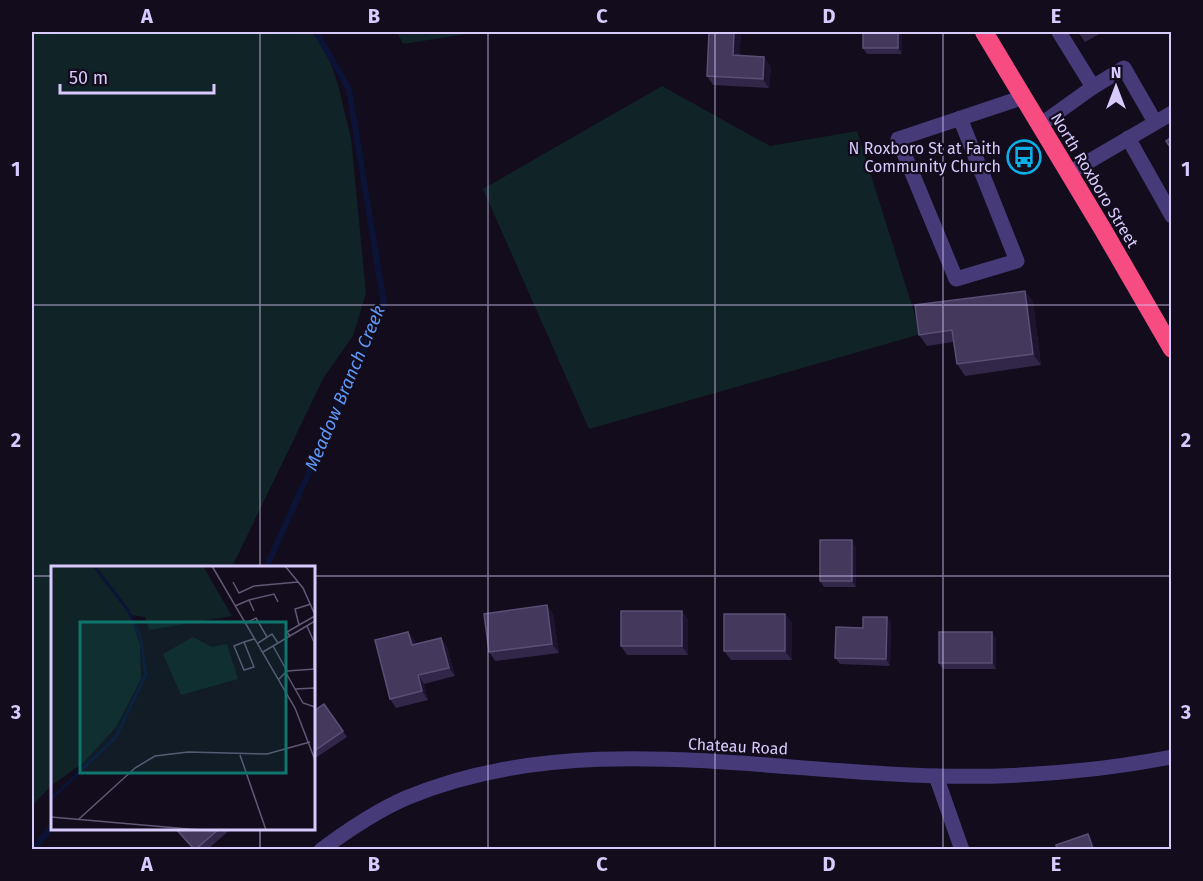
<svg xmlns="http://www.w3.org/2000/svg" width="1203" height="881" font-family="'Fira Sans',sans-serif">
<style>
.green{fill:#102326}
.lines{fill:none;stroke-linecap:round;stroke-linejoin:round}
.stream{stroke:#0b1437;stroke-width:6}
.minor{stroke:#463a79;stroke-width:15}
.highway{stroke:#f64c82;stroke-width:18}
.wall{fill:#322649}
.shaded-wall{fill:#1e142f}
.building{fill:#44385d;stroke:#5b4f76;stroke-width:1.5}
.grid{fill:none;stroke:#d8cafc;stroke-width:1.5;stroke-opacity:0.55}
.labels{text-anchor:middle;stroke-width:4.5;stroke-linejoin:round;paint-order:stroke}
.poi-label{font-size:16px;fill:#d8cafc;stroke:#120c1c;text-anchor:end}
.street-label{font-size:16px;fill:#d8cafc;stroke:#120c1c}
.water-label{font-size:18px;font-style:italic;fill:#5e97f6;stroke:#120c1c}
.inset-river{fill:none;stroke:#0b1437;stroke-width:3}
.inset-road{fill:none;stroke:#615876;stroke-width:1.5}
.view{fill:#0f766e;fill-opacity:0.15;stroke:#0f766e;stroke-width:3}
.inset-edge{fill:none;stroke:#d8cafc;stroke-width:3}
.neatline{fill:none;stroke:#d8cafc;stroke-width:2}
.grid-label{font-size:20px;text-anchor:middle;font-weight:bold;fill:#d8cafc}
</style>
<rect width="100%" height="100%" fill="#120c1c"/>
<!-- green -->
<g class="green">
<polygon points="32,32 320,32 338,85 351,138 366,293 353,336 324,377 232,567 52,568 52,785 32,806"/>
<polygon points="397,32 480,32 403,44"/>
<polygon points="662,86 770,146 857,131 921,334 589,429 483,189"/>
</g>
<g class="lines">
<!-- stream -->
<g class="stream">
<polyline points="266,568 384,305 349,89 316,32"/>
<polyline points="33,850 52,826"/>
</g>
<!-- minor -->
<g class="minor">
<polyline points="1059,32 1093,87"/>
<polyline points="960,118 1017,261 956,279 898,139 1024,97"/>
<polyline points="1040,125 1093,87 1124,68 1155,122"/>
<polyline points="1128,138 1172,216"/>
<polyline points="1069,173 1172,113"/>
<polyline points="936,776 962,850"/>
<path d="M321,850C348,830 376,811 406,798C572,728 763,772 937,776C1016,778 1094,772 1172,757"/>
</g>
<!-- highway -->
<polyline class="highway" points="984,32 1102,228 1172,349"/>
</g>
<!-- wall -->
<g class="wall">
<polygon points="902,32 902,54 867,54 863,48"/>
<polygon points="1078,32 1103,32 1085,42"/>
<polygon points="741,34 739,56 771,66 769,88 713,85 707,76"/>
<polygon points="1025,291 1033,302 1041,365 965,376 957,364 953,342 927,346 919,335"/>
<polygon points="856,547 856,587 824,587 820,581"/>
<polygon points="682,611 688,620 688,655 627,655 621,646"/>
<polygon points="553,614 559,653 495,661 489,652"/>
<polygon points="785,614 792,623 792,660 731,660 724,651"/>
<polygon points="891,623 890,666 840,664 835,658 863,628"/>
<polygon points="408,632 415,641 415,644 441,638 447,647 455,676 424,684 428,700 396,708 390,699"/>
<polygon points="996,638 996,669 943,669 939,663"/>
<polygon points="324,704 347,737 314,759 314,711"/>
<polygon points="175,828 232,828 208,849 193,849"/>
</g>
<!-- shaded-wall -->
<g class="shaded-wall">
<polygon points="734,32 739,32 741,34 739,64 733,55"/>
<polygon points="898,32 902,32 902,54 898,48"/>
<polygon points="764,57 771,66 769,88 763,79"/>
<polygon points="1025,291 1033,302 1041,365 1033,354"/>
<polygon points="852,540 856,547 856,587 852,581"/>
<polygon points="547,605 553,614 559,653 552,644"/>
<polygon points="682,611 688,620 688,655 682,646"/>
<polygon points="785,614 792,623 792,660 785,651"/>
<polygon points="887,617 891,623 890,666 886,659"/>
<polygon points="408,632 415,641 418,654 412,645"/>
<polygon points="992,632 996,638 996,669 992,663"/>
<polygon points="441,638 447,647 455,676 449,668"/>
<polygon points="418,675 424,684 428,700 422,691"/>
<polygon points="1088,834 1092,840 1095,849 1093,849"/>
</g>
<!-- building -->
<g class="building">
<polygon points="709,32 734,32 733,55 764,57 763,79 707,76"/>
<rect x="863" y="32" width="35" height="16"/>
<polygon points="1172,137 1172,150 1166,141"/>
<polygon points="1025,291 1033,354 957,364 952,330 919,335 915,305"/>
<rect x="820" y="540" width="32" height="41"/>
<polygon points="547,605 552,644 489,652 484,614"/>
<rect x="621" y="611" width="61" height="35"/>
<rect x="724" y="614" width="61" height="37"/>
<polygon points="863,617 887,617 886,659 835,658 836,627 863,628"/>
<polygon points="408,632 412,645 441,638 449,668 418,675 422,691 390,699 375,640"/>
<rect x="939" y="632" width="53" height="31"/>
<polygon points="324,704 343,731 314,751 314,711"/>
<polygon points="175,828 220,828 196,849 194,849"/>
<polygon points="1088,834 1093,849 1057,849 1056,845"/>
<rect x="703" y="848" width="62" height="1"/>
</g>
<!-- grid -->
<path class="grid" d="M260,32V568M488,32V850M715,32V850M943,32V850M32,305H1172M32,576H52M314,576H1172M260,828V850"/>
<!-- icons -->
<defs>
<symbol id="bus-ring" viewBox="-11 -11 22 22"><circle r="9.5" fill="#120c1c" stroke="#0caee6" stroke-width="1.5"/><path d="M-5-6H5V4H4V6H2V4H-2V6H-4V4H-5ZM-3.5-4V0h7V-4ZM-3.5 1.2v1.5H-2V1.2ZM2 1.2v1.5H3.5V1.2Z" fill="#0caee6"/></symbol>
</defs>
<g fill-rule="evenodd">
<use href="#bus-ring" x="1005" y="138" width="38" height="38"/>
</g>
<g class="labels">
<!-- poi labels -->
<g class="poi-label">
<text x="1001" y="154">N Roxboro St at Faith<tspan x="1001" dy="18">Community Church</tspan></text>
</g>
<!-- street labels -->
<g class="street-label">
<text transform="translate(1095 180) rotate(59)" y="6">North Roxboro Street</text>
<text transform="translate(738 746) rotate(3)" y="6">Chateau Road</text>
</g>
<!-- water labels -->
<g class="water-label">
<text transform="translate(345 388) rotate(-67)" y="6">Meadow Branch Creek</text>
</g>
</g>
<!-- overview -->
<g transform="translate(51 566)">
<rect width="264" height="264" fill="#120c1c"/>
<path d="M0,0H152L181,50L98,64L94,51L80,49L89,80L90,113L65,161L33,196L0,220ZM142,71L161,81L176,78L187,113L130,129L112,88Z" fill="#102326"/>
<path class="inset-river" d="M0,233L65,171L95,108L89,71L77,44L43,0"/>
<path class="inset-road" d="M161,0L244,142L264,194M234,0L252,22L264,49M182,16L188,27L203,20L247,16M198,34L223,28L227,36M260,38L244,43L248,59L264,50M184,40L198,34L203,45M195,57L205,52L216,71M256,60L263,76V103M239,70L236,66L248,59M193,76L203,101L193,104L183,80L193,76L203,73M207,77L221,68L227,77M222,80L236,105L228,113M212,86L264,55M236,105L264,103M235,107L252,137L264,141M244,123L264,122M189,189L215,264M0,251L149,264M28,253L84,202L104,190L137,186L216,188L259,176"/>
<path class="view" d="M29,56H235V207H29Z"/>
<rect width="264" height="264" class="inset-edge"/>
</g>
<!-- border -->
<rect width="1203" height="881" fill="none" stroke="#120c1c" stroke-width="66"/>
<!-- north arrow -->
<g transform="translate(1116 87)" stroke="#120c1c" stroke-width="4.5" paint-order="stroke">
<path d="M0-4.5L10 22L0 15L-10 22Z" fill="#d8cafc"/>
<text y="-9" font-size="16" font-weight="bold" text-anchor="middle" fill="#d8cafc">N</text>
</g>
<!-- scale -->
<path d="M60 84v9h154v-9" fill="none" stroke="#d8cafc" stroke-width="3"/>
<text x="69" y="84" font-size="18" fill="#d8cafc" stroke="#120c1c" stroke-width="4.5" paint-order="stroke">50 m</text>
<rect x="33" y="33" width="1137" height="815" class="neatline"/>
<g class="grid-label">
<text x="147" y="23">A</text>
<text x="374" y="23">B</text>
<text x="602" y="23">C</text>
<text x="829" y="23">D</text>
<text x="1056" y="23">E</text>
<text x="16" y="176">1</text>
<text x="1186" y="176">1</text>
<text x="16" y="447">2</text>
<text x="1186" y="447">2</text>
<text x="16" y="719">3</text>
<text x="1186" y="719">3</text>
<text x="147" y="871">A</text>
<text x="374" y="871">B</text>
<text x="602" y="871">C</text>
<text x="829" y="871">D</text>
<text x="1056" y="871">E</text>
</g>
</svg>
